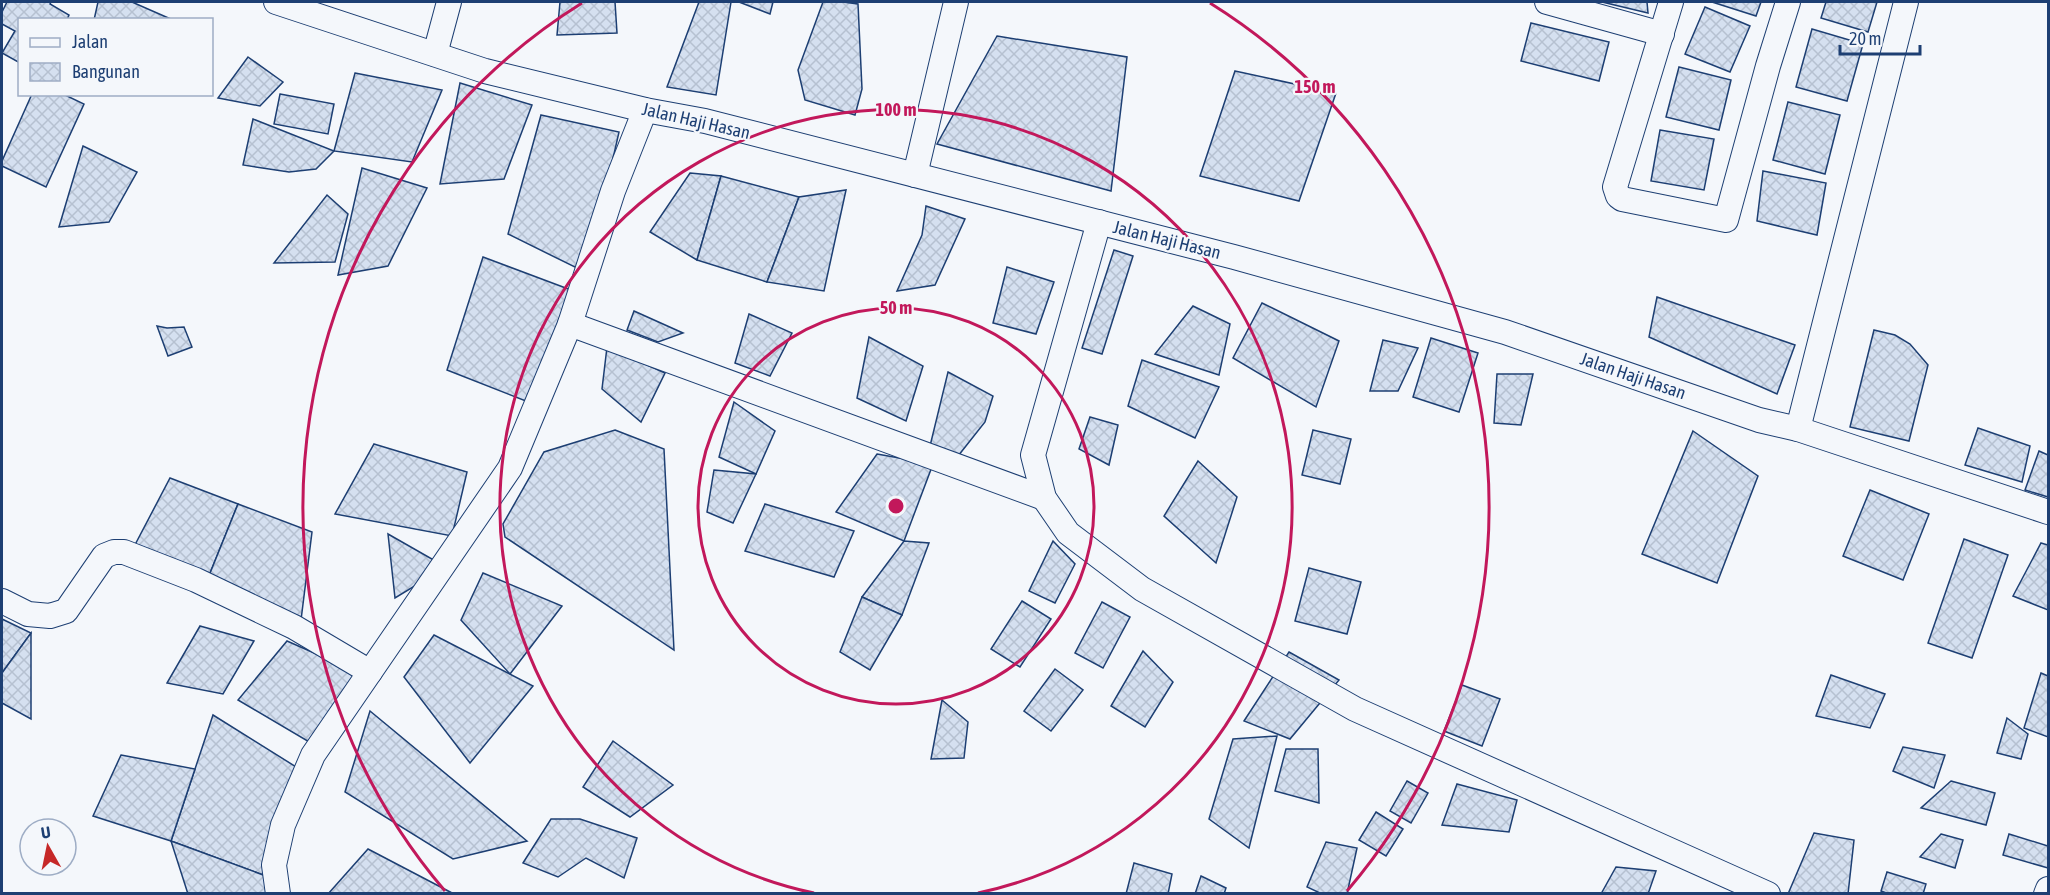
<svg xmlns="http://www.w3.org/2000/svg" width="2050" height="895" font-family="'Asap Condensed',sans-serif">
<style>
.building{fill:url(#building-cross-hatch);stroke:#1d3f73;stroke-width:1.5}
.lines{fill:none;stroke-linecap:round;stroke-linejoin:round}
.street-casing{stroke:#1d3f73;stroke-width:26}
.street{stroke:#f4f7fb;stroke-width:24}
.ring{fill:none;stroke:#c2185b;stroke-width:3}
.labels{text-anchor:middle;stroke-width:4.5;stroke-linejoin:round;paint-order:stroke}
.street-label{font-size:18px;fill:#1d3f73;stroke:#f4f7fb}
.centre{fill:#c2185b;stroke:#f4f7fb;stroke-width:3}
.ring-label{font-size:18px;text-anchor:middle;font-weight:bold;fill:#c2185b;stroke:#f4f7fb;stroke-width:4.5;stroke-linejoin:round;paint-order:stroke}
</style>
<defs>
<pattern id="building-cross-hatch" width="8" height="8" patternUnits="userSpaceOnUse" patternTransform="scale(1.5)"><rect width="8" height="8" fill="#d5e0f0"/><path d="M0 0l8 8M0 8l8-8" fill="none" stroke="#b6c1d1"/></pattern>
</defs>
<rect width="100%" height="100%" fill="#f4f7fb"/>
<!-- building -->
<g class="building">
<polygon points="7,2 51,2 50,4 69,15 67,20 20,20 20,63 2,53 15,31 2,24 2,12"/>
<polygon points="98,2 132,2 173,20 94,20"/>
<polygon points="560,2 615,2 617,33 557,35"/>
<polygon points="699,2 731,2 716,95 667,87"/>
<polygon points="739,2 773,2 770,14"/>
<polygon points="823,2 843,2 858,4 862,89 855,115 805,100 798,70"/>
<polygon points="1602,2 1647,2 1648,13"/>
<polygon points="1712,2 1761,2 1756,16"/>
<polygon points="1826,2 1877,2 1868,32 1821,18"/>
<polygon points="1705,7 1750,26 1730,72 1685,54"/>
<polygon points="1531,23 1609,42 1599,81 1521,61"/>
<polygon points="1812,29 1863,44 1847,101 1796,87"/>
<polygon points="997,36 1127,57 1111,191 937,144"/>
<polygon points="248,57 283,82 260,106 218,98"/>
<polygon points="1679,67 1731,80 1719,130 1666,117"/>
<polygon points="1235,71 1336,93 1299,201 1200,176"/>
<polygon points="355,73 442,90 412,162 334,151"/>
<polygon points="460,83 532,105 504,179 440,184"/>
<polygon points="32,94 63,94 84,104 46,187 2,166 2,161"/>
<polygon points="280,94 334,104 328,134 274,124"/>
<polygon points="1788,102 1840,115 1825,174 1773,160"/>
<polygon points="541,115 619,132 587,273 508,234"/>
<polygon points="253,119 334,151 316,169 289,172 243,165"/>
<polygon points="1660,130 1714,139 1704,190 1651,181"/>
<polygon points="83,146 137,172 109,222 59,227"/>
<polygon points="362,168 427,188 388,266 338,275"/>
<polygon points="1763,171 1826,183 1817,235 1757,221"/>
<polygon points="690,173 721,176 697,260 650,232"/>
<polygon points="721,176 799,197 767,282 697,260"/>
<polygon points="846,190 824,291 767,282 799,197"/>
<polygon points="327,195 348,214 335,262 274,263"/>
<polygon points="926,206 965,219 935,285 897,291 922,235"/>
<polygon points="1114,250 1133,256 1102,354 1082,348"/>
<polygon points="483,257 571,290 531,403 447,370"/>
<polygon points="1007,267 1054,282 1036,334 993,323"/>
<polygon points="1657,297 1795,345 1777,394 1649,337"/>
<polygon points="1262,303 1339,341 1316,407 1233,358"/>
<polygon points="1193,306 1230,324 1219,375 1155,354"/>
<polygon points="634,311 683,333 658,342 627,330"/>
<polygon points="749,314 792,333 770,376 735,363"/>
<polygon points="157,326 167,328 184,327 192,347 168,356"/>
<polygon points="1874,330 1895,335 1910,344 1928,365 1909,441 1850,427"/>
<polygon points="869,337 923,366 906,421 857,398"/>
<polygon points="1431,338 1478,353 1459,412 1413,397"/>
<polygon points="1383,340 1418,348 1398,391 1370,391"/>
<polygon points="607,347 665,373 641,422 602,389"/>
<polygon points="1142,360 1219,387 1195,438 1128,406"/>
<polygon points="948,372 993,396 985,422 958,456 930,446"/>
<polygon points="1497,374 1533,374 1521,425 1494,423"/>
<polygon points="734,402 775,431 756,474 719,457"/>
<polygon points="1090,417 1118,425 1109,465 1079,449"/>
<polygon points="1978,428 2030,446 2022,482 1965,465"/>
<polygon points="615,430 664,449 674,650 505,537 503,524 544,452"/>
<polygon points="1313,430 1351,439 1340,484 1302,475"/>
<polygon points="1693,431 1758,476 1717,583 1642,554"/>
<polygon points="374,444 467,472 452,536 335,514"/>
<polygon points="2039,451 2048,455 2048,497 2025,490"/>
<polygon points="877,454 933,464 904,541 836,512"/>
<polygon points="1198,461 1237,497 1216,563 1164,516"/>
<polygon points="714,470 756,474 733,523 707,512"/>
<polygon points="170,478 238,504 204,588 127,560"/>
<polygon points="1870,490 1929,514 1903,580 1843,556"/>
<polygon points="238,504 312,532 301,620 204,588"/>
<polygon points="765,504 854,531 834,577 745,551"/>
<polygon points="388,534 446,567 395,598"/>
<polygon points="1964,539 2008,555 1972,658 1928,643"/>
<polygon points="904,541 929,543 902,615 862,597"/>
<polygon points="1053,541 1075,564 1055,603 1029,591"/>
<polygon points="2041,543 2048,545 2048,610 2013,596"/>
<polygon points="1309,568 1361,582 1347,634 1295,621"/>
<polygon points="483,573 562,606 510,674 461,620"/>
<polygon points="862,597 902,615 870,670 840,652"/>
<polygon points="1022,601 1051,619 1020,667 991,649"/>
<polygon points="1102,602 1130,617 1103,668 1075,653"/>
<polygon points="2,619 31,633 2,673"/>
<polygon points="200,626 254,641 223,694 167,683"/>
<polygon points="31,633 31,719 2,703 2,673"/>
<polygon points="434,635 533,686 470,763 404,677"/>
<polygon points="287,641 362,674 316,746 238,700"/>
<polygon points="1143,651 1173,682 1145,727 1111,706"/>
<polygon points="1289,652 1339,680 1290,739 1244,721"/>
<polygon points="1055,669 1083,690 1051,731 1024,711"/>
<polygon points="2041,673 2048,676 2048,737 2024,728"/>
<polygon points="1831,675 1885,694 1870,728 1816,716"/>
<polygon points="1462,685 1500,699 1482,746 1444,731"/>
<polygon points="942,700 968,722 964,758 931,759"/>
<polygon points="370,711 527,841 453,859 345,792"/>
<polygon points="213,715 309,775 266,876 171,841"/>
<polygon points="2007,718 2028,734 2021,759 1997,753"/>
<polygon points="1277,736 1249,848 1209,819 1233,739"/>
<polygon points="613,741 673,785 630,817 583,787"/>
<polygon points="1903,747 1945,755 1934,788 1893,771"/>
<polygon points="1286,749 1318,749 1319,803 1275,791"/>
<polygon points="121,755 195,769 171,841 93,816"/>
<polygon points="1407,781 1428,793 1411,823 1390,811"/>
<polygon points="1951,781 1995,793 1986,825 1921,808"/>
<polygon points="1457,784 1517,800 1509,832 1442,825"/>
<polygon points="1376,812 1403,829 1386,856 1359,840"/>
<polygon points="551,819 580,819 637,838 624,878 586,858 558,877 523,863"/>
<polygon points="1814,833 1854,840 1848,894 1788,894"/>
<polygon points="1941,834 1963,840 1955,868 1920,857"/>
<polygon points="2009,834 2048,846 2048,868 2003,855"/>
<polygon points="171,841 266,876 273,894 188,894"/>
<polygon points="1326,842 1357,848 1347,894 1322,894 1307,887"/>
<polygon points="368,849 454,894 328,894"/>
<polygon points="1134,863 1172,874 1168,894 1126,894"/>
<polygon points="1616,867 1656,871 1648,894 1601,894"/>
<polygon points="1887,872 1926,884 1923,894 1889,894 1881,891"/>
<polygon points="1201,876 1226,888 1224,894 1195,894"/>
</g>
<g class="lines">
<defs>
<g id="street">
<polyline points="276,2 485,71 645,110 705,121 1234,257 1505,332 1759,420 1798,429 2048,512"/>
<polyline points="1547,2 1662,34"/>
<polyline points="1671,2 1615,187 1618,196 1622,199 1726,220 1768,66 1788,2"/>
<polyline points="435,54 449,2"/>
<polyline points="915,175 956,2"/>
<polyline points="1099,222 1033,455 1044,498 1068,533 1142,589 1355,709 1768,894"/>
<polyline points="570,324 1044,498"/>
<polyline points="1798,429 1906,2"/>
<polyline points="2,601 28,614 50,616 66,611 104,556 114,552 124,552 196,580 294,627 370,672"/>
<polyline points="278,894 274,865 283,825 313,755 510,468 570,324 613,191 645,110"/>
<polyline points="2046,894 2048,889"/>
</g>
</defs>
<!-- street casing -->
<use href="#street" class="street-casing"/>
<!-- street -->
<use href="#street" class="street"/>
</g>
<!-- distance rings -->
<g class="ring">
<circle cx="896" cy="506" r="198"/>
<path d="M814 893A396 396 0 1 1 978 893"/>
<path d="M445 891A593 593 0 0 1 582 3M1210 3A593 593 0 0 1 1347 891"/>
</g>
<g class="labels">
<!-- street labels -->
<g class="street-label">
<text transform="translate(696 121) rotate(13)" y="6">Jalan Haji Hasan</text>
<text transform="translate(1167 240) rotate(14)" y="6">Jalan Haji Hasan</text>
<text transform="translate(1633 376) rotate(19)" y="6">Jalan Haji Hasan</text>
</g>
</g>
<circle cx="896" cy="506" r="9" class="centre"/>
<g class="ring-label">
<text x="1315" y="93">150 m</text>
<text x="896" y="116">100 m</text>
<text x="896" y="314">50 m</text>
</g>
<!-- border -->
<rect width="2050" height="895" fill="none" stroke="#1d3f73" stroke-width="6"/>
<!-- legend -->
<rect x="18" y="18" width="195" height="78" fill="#f4f7fb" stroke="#9eadc5" stroke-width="1.5"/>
<rect x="30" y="38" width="30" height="9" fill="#f4f7fb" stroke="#9eadc5" stroke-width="1.5"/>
<text x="72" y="48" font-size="18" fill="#1d3f73">Jalan</text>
<rect x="30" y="63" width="30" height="18" fill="url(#building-cross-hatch)" stroke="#9eadc5" stroke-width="1.5"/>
<text x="72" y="78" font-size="18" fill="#1d3f73">Bangunan</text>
<!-- north arrow -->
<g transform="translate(48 847) rotate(351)"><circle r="28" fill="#f4f7fb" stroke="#9eadc5" stroke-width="1.5"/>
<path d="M0-4.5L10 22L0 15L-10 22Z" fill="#c62828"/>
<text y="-9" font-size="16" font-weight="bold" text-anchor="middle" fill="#1d3f73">U</text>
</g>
<!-- scale -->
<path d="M1840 45v9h80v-9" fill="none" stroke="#1d3f73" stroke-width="3"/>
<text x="1849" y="45" font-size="18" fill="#1d3f73" stroke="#f4f7fb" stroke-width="4.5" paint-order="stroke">20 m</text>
</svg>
